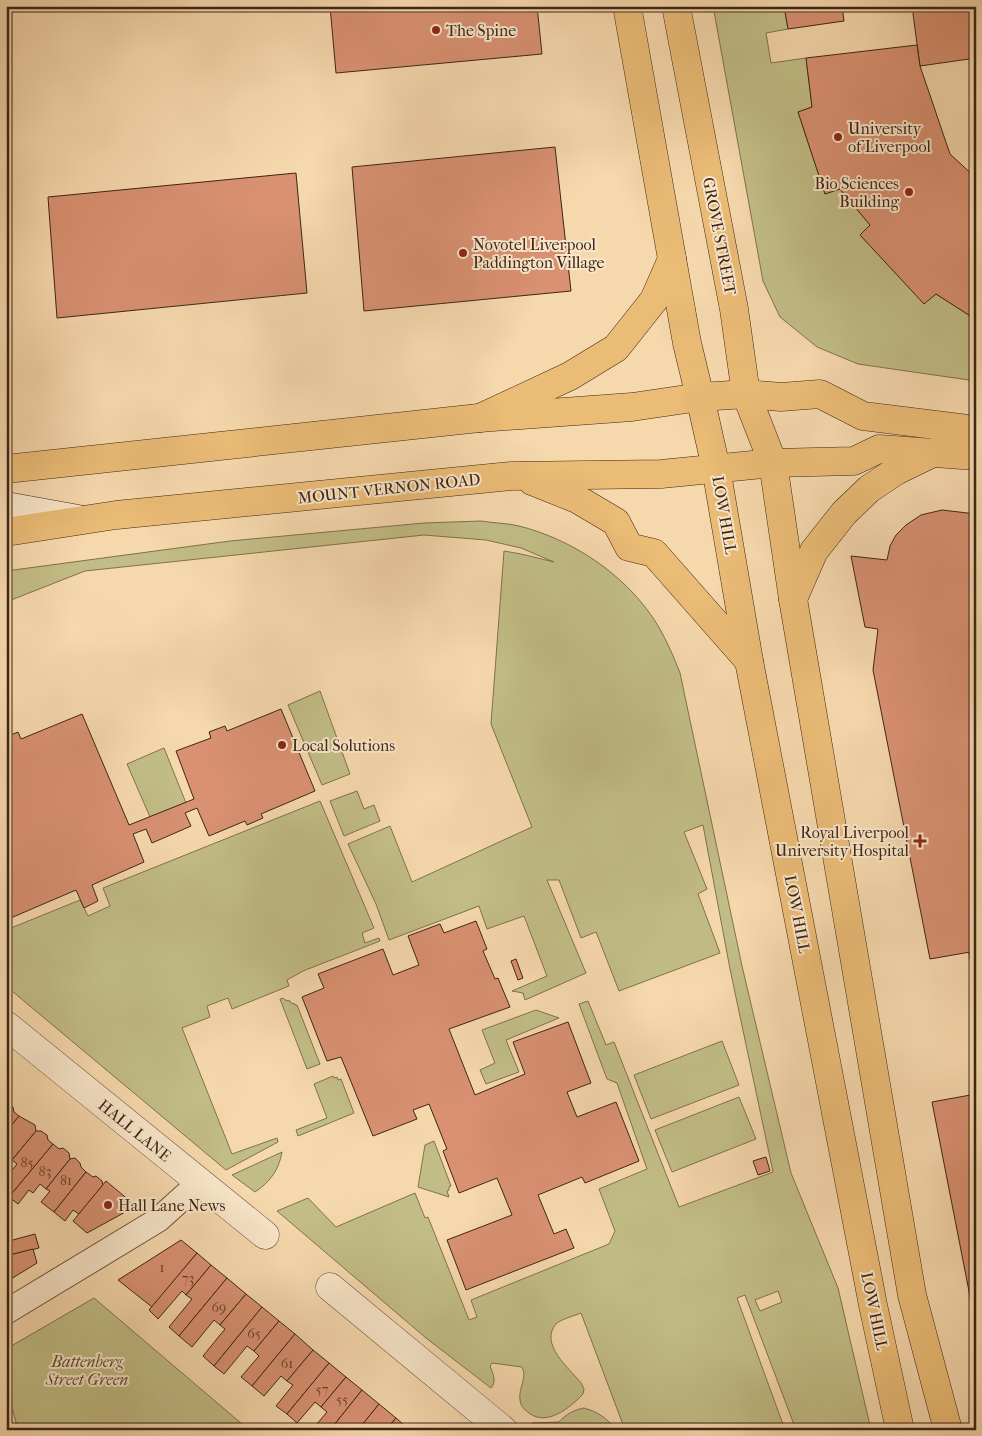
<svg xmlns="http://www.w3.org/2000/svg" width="982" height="1436" font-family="'IM FELL French Canon',serif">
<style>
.green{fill:#c2bd86;stroke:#80714e;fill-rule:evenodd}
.building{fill:#d99172;stroke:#3d2517}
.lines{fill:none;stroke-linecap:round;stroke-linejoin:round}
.pedestrian-casing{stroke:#6b523c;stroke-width:26}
.minor-casing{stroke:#6b523c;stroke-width:29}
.secondary-casing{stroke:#3d2517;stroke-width:29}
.primary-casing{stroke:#3d2517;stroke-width:29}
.trunk-casing{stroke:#3d2517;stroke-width:29}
.pedestrian{stroke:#f9e6ca;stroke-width:24}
.minor{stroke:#f9e6ca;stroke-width:28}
.secondary{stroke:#f9e6ca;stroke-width:28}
.primary{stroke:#ebbc76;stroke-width:28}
.trunk{stroke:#ebbc76;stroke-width:28}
.poi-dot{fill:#8f2418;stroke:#f9e6ca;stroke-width:2}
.labels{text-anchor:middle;stroke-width:4;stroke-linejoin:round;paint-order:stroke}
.number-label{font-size:14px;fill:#64402e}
.poi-label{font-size:16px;fill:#3d2517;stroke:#f9e6ca;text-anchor:start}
.street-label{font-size:16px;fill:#3d2517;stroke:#f9e6ca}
.park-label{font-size:16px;font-style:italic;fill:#5e4b33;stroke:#f9e6ca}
</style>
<rect width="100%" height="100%" fill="#f6d8ad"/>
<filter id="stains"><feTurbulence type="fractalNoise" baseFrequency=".004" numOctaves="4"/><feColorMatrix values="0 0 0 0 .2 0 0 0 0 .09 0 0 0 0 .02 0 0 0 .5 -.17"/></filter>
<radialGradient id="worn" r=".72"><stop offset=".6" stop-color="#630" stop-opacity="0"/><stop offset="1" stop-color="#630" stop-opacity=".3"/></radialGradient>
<!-- green -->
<g class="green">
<polygon points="713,6 784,6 788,29 766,33 771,63 806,58 812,107 798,112 825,194 840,189 870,225 860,235 924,303 936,294 975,319 970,333 976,335 976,381 858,364 817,347 780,317 763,281"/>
<path d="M481,521C493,523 507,523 519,526C571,539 623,573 653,618C664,634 673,655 680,673L742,966L791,1173L838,1288L871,1430H796L745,1295L737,1298L785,1430H625L581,1313C574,1316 561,1319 556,1324C539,1344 569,1368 581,1383L584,1389L583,1394C571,1407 547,1427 529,1413C524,1409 521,1407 520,1400C518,1388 528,1378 522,1367L492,1363L490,1366C493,1374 497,1381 491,1388L426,1338L277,1211L308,1198L336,1227L415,1193L425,1218L428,1217L469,1320L477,1317L471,1300L609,1244L615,1231L599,1189L647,1169L617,1083L607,1079L579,1004L588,1001L606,1045L614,1042L679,1207L773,1172L730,969L703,825L684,832L707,889L698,894L720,953L619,991L596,932L581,938L559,880H547L586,973L525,1000L523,993L512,991L547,976L524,916L487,929L479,906L389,940L376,904L348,844L390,826L412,882L532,827L491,724L504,551L521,554L554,562L521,548L486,540L424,535L85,571L6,602V571L230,541L424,523ZM778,1291L782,1302L760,1311L755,1300Z"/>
<polygon points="320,691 350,774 322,785 288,705"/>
<polygon points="164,748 186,803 150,817 127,764"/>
<polygon points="357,791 364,809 374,805 380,821 344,836 330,801"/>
<polygon points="320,801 374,928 362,933 365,943 379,938 380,941 303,971 287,980 289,986 232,1009 228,998 207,1006 210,1017 182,1028 232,1154 277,1138 278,1142 226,1170 6,986 6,930 80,900 88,916 110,906 103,888"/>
<polygon points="283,998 285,1000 290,1001 292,1004 294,1003 295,1005 297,1005 320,1064 307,1069 280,999"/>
<polygon points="536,1010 559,1018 506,1040 519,1072 486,1084 480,1070 495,1063 482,1030"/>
<polygon points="722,1041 739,1085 651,1119 634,1075"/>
<polygon points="333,1076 334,1078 337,1077 338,1080 341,1079 354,1113 298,1136 296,1130 327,1118 314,1084"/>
<polygon points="739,1097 756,1139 672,1172 655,1130"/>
<polygon points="434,1141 451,1186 449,1187 449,1190 447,1191 449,1197 418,1187 425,1145"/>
<path d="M282,1152C279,1170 270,1182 255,1192L232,1175Z"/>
<polygon points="94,1298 249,1430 18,1430 6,1385 6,1349"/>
<path d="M584,1408C598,1412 607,1418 616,1430H540L532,1423L559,1422C566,1414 574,1410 584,1408Z"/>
</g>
<!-- building -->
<g class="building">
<polygon points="330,6 537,6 542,54 336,73"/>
<polygon points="784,6 842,6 844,21 788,29"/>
<polygon points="912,6 976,6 976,58 920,66"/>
<polygon points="917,45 920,66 950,154 976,178 976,335 970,334 975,319 936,294 924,304 860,235 870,225 840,189 825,194 798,112 812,107 806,58"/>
<polygon points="555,147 571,291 364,311 352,167"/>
<polygon points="296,173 307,293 57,318 48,197"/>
<polygon points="942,510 976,514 976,951 930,959 873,670 878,629 865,627 851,556 887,560 890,546 896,535 906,525 921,515"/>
<polygon points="281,709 315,791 261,814 263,818 247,825 245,821 209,836 197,808 185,813 191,826 152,843 146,829 133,834 144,862 92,885 98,901 84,908 76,890 6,920 6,737 18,732 21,739 82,714 129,825 194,799 176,751 211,738 209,732 225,726 227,731"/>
<polygon points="476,921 487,949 483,951 495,979 498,978 510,1007 449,1029 475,1095 525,1074 513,1042 568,1022 591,1083 567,1092 577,1117 616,1102 639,1161 585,1183 582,1177 538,1195 554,1234 566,1229 574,1248 466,1290 447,1240 512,1215 497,1178 459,1193 443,1151 447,1149 429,1104 413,1110 417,1119 373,1136 341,1057 327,1061 302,997 324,988 318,974 383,949 393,975 419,965 408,936 440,924 444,933"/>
<polygon points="976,951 976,985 975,985 969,953"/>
<polygon points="516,959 523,978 518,980 511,961"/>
<polygon points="976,1094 976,1327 932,1102"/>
<polygon points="6,1103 13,1107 14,1112 19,1116 6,1132"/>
<polygon points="19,1116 35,1125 36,1131 12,1160 6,1156 6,1132"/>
<polygon points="36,1131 41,1131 47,1135 48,1140 53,1144 9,1197 6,1195 6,1184 12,1176 9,1174 17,1164 12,1160"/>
<polygon points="53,1144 59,1149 63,1148 69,1153 70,1159 46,1189 40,1184 33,1193 29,1190 18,1204 9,1197"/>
<polygon points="766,1157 770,1171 758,1175 753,1161"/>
<polygon points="75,1158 80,1163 81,1167 86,1172 54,1212 41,1202 50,1191 46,1189 70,1159"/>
<polygon points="86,1172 93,1177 96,1176 102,1181 103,1185 79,1214 73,1210 65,1221 54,1212"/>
<polygon points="106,1181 130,1201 129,1210 87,1233 73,1221"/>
<polygon points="7,1232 9,1241 35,1234 39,1248 6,1256"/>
<polygon points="181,1240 197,1253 152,1307 118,1280"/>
<polygon points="33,1249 37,1263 6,1282 6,1256"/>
<polygon points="197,1253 211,1265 186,1295 182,1291 158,1319 149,1310"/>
<polygon points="211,1265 227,1278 179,1336 169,1327 192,1299 186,1295"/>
<polygon points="227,1278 246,1294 220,1325 214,1320 192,1347 179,1336"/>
<polygon points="246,1294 262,1307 214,1366 203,1356 225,1329 220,1325"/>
<polygon points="262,1307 279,1321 254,1351 247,1346 224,1374 214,1366"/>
<polygon points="279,1321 295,1334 252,1386 241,1377 259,1356 254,1351"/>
<polygon points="295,1334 313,1350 287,1381 281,1376 264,1396 252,1386"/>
<polygon points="313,1350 329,1363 287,1414 276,1406 293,1385 287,1381"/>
<polygon points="329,1363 346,1377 321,1407 315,1402 297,1423 287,1414"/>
<polygon points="346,1377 362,1390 330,1430 312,1430 327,1412 321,1407"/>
<polygon points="362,1390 379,1404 358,1430 349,1428 347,1430 330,1430"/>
<polygon points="379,1404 396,1418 386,1430 358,1430"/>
<polygon points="396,1418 410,1430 386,1430"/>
</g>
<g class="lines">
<defs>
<polyline id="pedestrian" points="6,1312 158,1220 199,1183"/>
<g id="minor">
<polyline points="6,1025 265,1235"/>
<polyline points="330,1287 503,1430"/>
</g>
<polyline id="secondary" points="6,506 78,519"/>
<g id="primary">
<polyline points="627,6 687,343 700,397"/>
<polyline points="676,6 734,309 746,394 781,397 820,394 863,416 976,430"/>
<polyline points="480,418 570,376 616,348 654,300 672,259"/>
<polyline points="773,463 854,461 879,449 976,456"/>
<polyline points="793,599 814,551 844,513 869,489 896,471 935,452"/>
</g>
<g id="trunk">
<polyline points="700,397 716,468 749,661 873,1305 900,1430"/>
<polyline points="6,469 479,418 632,407 700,397 746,394 773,463 793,599 912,1295 948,1430"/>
<polyline points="532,481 577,499 616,522 629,547 654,553 749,661"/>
<polyline points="6,532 116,515 511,476 661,474 773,463"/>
</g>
</defs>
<!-- pedestrian casing -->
<use href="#pedestrian" class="pedestrian-casing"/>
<!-- minor casing -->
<use href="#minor" class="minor-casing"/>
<!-- secondary casing -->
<use href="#secondary" class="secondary-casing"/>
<!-- primary casing -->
<use href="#primary" class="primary-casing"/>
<!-- trunk casing -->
<use href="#trunk" class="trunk-casing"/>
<!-- pedestrian -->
<use href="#pedestrian" class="pedestrian"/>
<!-- minor -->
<use href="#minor" class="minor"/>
<!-- secondary -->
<use href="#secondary" class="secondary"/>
<!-- primary -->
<use href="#primary" class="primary"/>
<!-- trunk -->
<use href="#trunk" class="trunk"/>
</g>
<!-- markers -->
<g class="poi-dot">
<circle cx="436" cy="30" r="5"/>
<circle cx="838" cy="137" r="5"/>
<circle cx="909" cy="192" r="5"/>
<circle cx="463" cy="253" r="5"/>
<circle cx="282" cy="745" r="5"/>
<path d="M917.5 833.5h5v5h5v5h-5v5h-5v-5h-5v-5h5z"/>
<circle cx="108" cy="1205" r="5"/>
</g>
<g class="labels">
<!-- number labels -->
<g class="number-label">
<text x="27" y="1167">85</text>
<text x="45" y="1176">83</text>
<text x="66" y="1185">81</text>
<text x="162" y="1272">1</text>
<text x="188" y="1283">73</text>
<text x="219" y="1312">69</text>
<text x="254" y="1338">65</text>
<text x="287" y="1368">61</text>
<text x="322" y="1394">57</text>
<text x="342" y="1404">55</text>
</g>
<!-- poi labels -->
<g class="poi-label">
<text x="446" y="36">The Spine</text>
<text x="848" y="134">University<tspan x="848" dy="18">of Liverpool</tspan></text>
<text x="899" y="189" text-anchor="end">Bio Sciences<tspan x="899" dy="18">Building</tspan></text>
<text x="473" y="250">Novotel Liverpool<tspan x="473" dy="18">Paddington Village</tspan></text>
<text x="292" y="751">Local Solutions</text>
<text x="909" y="838" text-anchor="end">Royal Liverpool<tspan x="909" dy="18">University Hospital</tspan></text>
<text x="118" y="1211">Hall Lane News</text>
</g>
<!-- street labels -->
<g class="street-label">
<text transform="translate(720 236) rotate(79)" y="6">GROVE STREET</text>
<text transform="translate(389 488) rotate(-6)" y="6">MOUNT VERNON ROAD</text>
<text transform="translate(725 515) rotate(80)" y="6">LOW HILL</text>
<text transform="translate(798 914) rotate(79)" y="6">LOW HILL</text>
<text transform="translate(135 1130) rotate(39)" y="6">HALL LANE</text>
<text transform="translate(875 1311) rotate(78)" y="6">LOW HILL</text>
</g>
<!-- park labels -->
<g class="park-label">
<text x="87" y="1367">Battenberg<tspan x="87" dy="18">Street Green</tspan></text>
</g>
</g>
<!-- margin -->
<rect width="982" height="1436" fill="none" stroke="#f6d8ad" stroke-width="25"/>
<rect x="8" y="8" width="967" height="1421" fill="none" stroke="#3d2517" stroke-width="2.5"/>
<rect x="12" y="12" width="957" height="1411" fill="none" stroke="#3d2517"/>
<rect width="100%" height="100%" filter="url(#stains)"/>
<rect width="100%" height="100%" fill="url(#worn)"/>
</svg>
